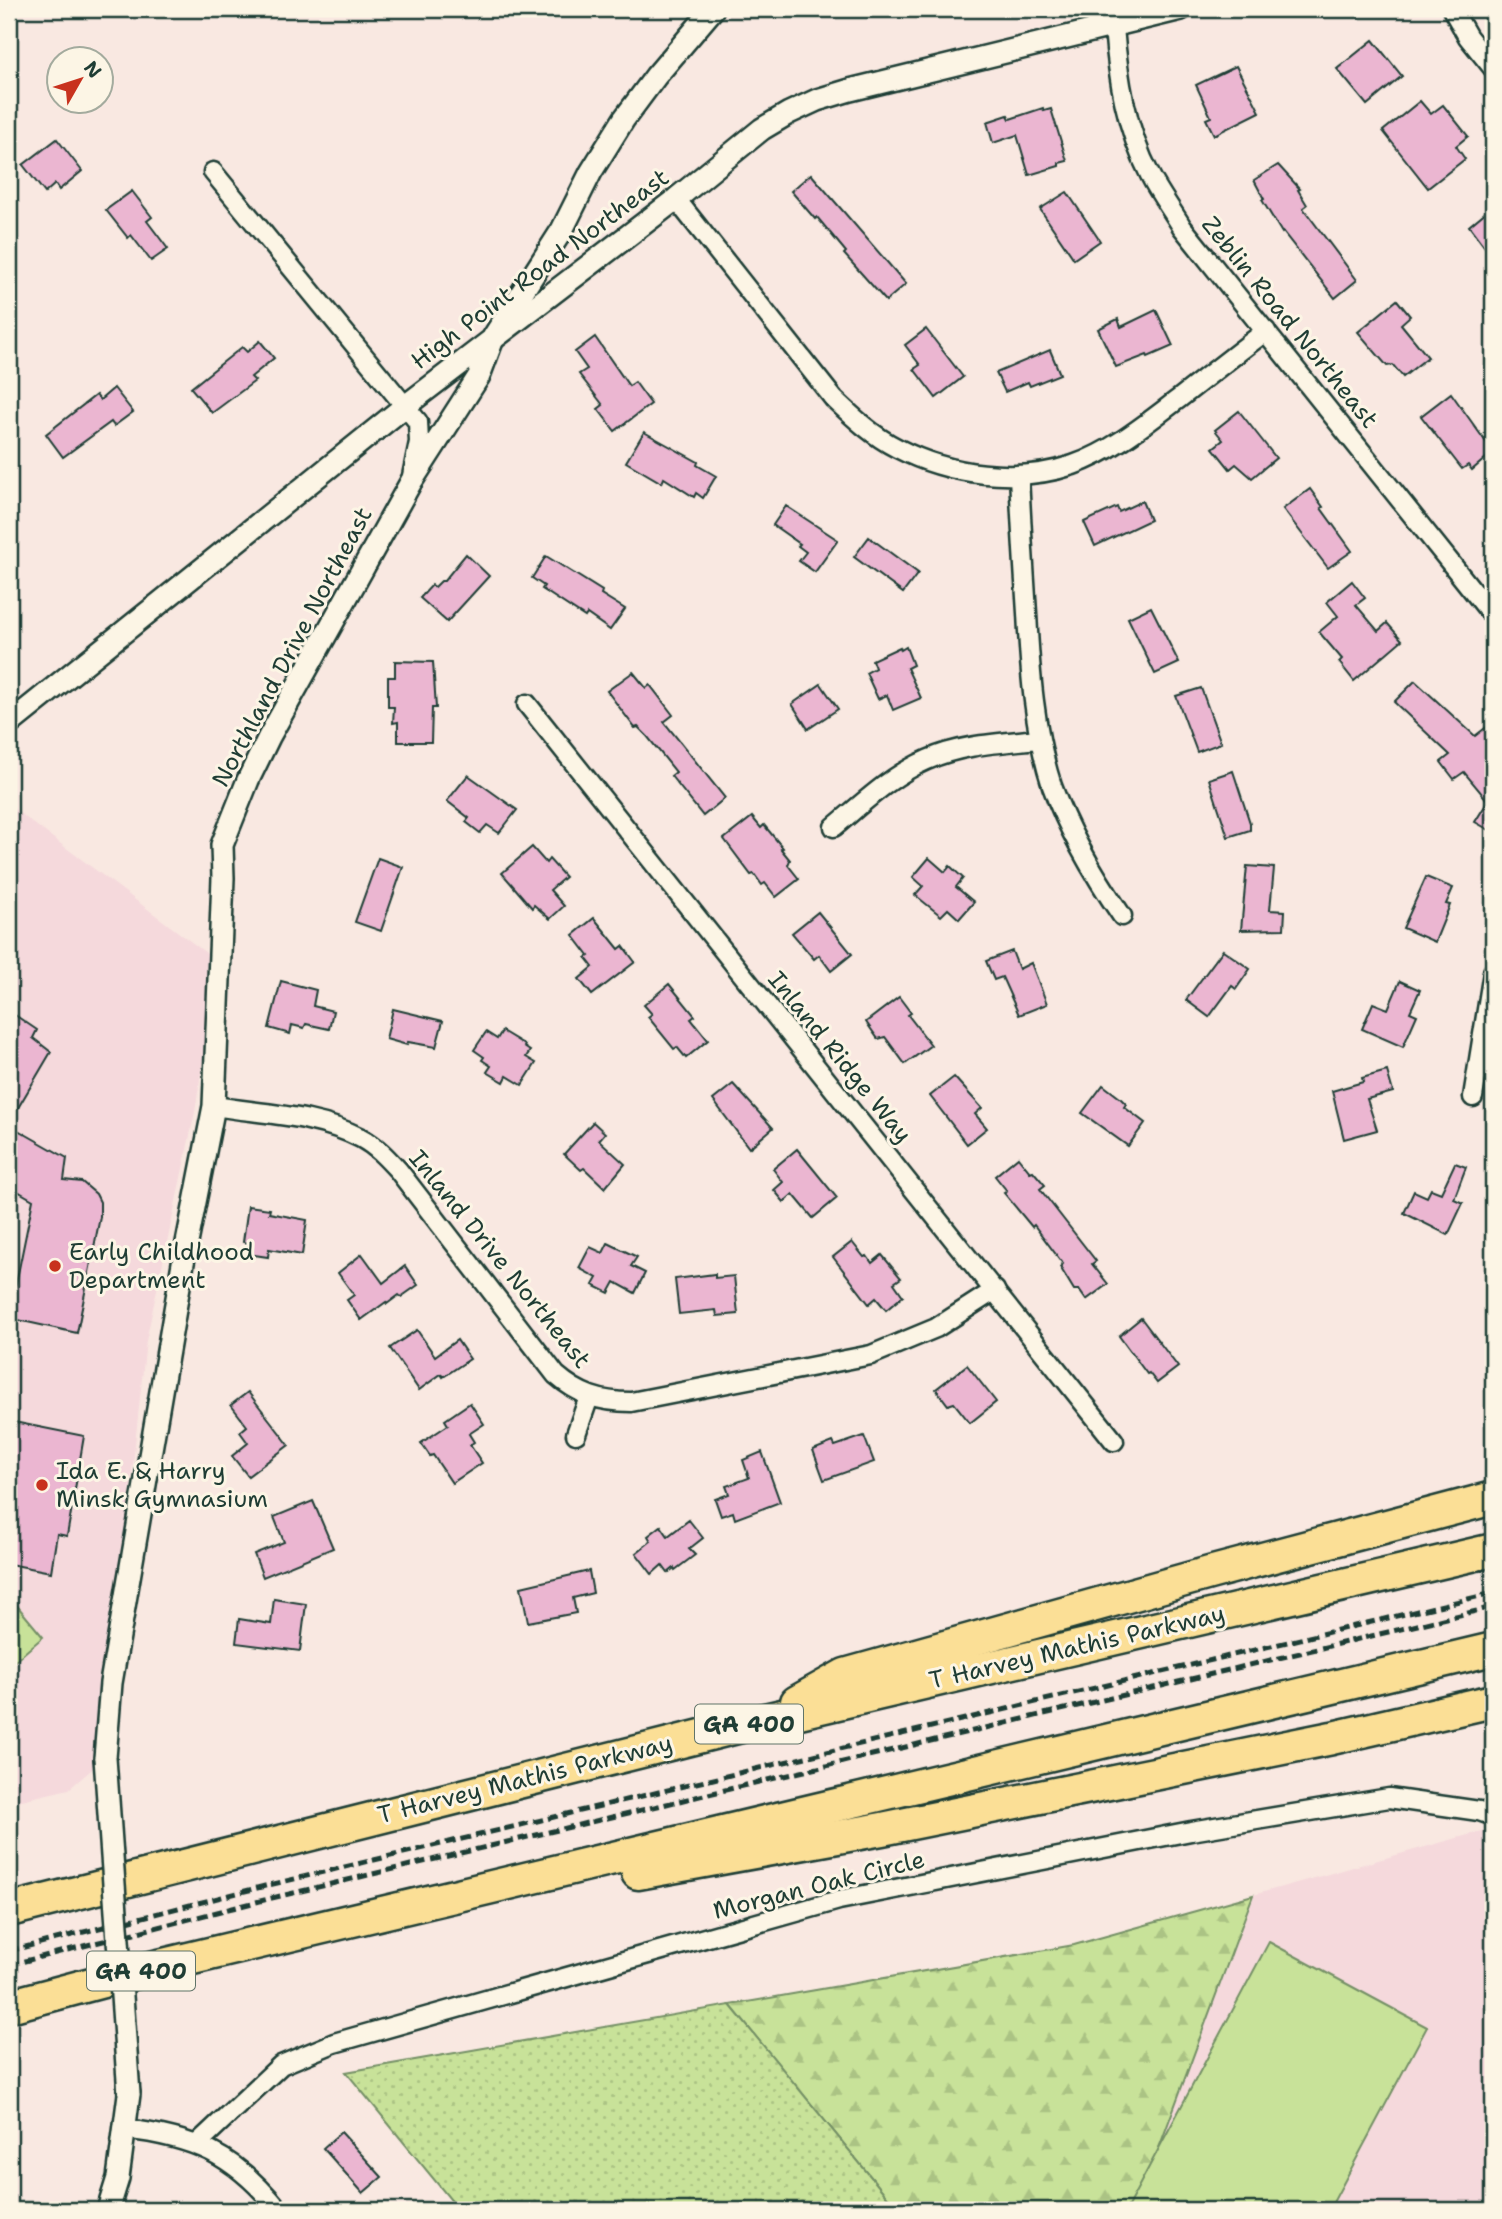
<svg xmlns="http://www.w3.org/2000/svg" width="1502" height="2219" font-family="'Shantell Sans',sans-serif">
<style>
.built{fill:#f5d9dc}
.forest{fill:url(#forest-firs);stroke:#749066;stroke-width:2}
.park{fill:url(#park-dots);stroke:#749066;stroke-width:2}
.pitch{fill:#c8e299;stroke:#749066;stroke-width:2}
.building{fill:#ebb6d1;stroke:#1f3d34;stroke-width:2}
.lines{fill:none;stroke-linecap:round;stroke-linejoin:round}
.minor-casing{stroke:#1f3d34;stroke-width:23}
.tertiary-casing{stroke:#1f3d34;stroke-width:26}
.motorway-casing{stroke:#1f3d34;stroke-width:37}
.minor{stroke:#fcf5e5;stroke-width:18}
.tertiary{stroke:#fcf5e5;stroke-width:21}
.motorway{stroke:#fbdf96;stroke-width:32}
.rail{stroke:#1f3d34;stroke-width:5;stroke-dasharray:10 5;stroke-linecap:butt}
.tertiary-bridge-casing{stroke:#1f3d34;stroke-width:26;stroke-linecap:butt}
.tertiary-bridge{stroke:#fcf5e5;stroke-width:21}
.poi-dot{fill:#c8321e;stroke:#fcf5e5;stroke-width:2.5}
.labels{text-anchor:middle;stroke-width:6;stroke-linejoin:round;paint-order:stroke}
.shield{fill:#fcf5e5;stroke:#617469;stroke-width:2}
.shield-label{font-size:23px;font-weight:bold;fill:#1f3d34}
.street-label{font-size:24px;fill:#1f3d34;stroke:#fcf5e5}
.poi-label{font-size:24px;fill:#1f3d34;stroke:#fcf5e5;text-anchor:start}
</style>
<defs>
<pattern id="forest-firs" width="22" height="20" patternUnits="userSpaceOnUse" patternTransform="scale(1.75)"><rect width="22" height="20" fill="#c8e299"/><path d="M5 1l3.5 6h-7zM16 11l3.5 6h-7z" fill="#abc384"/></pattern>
<pattern id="park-dots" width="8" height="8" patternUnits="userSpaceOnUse" patternTransform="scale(1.75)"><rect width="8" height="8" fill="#c8e299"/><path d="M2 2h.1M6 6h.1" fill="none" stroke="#abc384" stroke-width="1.8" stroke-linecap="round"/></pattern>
</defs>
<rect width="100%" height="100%" fill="#f9e8e1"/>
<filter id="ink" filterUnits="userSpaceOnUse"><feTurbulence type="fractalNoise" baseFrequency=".0143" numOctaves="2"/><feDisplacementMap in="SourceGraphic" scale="14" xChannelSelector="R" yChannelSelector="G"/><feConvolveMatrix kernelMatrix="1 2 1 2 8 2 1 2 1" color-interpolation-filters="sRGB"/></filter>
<g filter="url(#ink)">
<!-- built -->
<g class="built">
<polygon points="9,805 218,962 195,1112 146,1341 119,1596 105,1758 69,1789 9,1803"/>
<polygon points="1493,1828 1493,2210 1136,2210 1253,1895"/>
</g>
<!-- forest -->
<polygon class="forest" points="1253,1895 1136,2210 898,2210 730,2005 1074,1945"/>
<!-- park -->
<polygon class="park" points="730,2005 898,2210 459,2210 346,2072"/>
<!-- pitch -->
<g class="pitch">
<polygon points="9,1596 43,1637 9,1666"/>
<polygon points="1269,1942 1427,2027 1329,2210 1126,2210"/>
</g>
<!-- building -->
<g class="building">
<polygon points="1373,40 1402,76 1367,105 1337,69"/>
<polygon points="1236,66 1260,112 1214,135 1206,119 1211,117 1196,85"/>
<polygon points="1420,101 1431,114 1443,105 1468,136 1456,146 1465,159 1428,188 1383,131"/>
<polygon points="1043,108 1044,111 1051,109 1067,161 1059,163 1059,166 1029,175 1017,135 993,143 987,122 1008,115 1010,119"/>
<polygon points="57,139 82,171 59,190 55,184 45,193 23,165"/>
<polygon points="1278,165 1300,189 1298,190 1307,205 1303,208 1357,280 1335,298 1283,232 1282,233 1262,200 1264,199 1254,180"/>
<polygon points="811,174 906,284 886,301 844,254 846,252 817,217 815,219 791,191"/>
<polygon points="132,191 152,217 147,221 168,249 151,261 131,235 128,238 106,210"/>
<polygon points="1067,192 1100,241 1074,259 1040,209"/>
<polygon points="1493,206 1493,258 1469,226"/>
<polygon points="1397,300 1410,316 1401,324 1428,357 1403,377 1393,365 1387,366 1358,332"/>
<polygon points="1156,310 1173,346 1148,357 1147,355 1116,367 1098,329 1118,319 1121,327"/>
<polygon points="926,329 963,377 936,398 914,369 920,365 905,345"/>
<polygon points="595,337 629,386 635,382 651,404 615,431 598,409 603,405 579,374 587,369 575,352"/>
<polygon points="260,341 274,358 251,377 255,381 212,413 191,388 242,347 247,352"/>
<polygon points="1050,350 1060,374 1030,386 1028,382 1005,392 996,373"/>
<polygon points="114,388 133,412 114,426 111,422 63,457 46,434 96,395 100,400"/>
<polygon points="1451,393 1493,452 1472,470 1468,465 1462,469 1421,416"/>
<polygon points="1239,411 1276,458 1252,478 1236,464 1230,469 1213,448 1223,440 1215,430"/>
<polygon points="644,432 698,462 697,465 716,476 703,498 696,493 694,497 664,478 662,483 626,462"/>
<polygon points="1310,489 1323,507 1321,508 1352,551 1328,568 1283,509"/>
<polygon points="1142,501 1150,520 1095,546 1084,522 1117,507 1119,512"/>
<polygon points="786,506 838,540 815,572 799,561 806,552 798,546 800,544 773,525"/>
<polygon points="869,537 918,573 903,593 854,557"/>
<polygon points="466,554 489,576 447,622 420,598 432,585 435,587 441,581 444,581"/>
<polygon points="546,556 602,591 601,594 625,609 610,630 587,614 585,617 542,589 544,586 532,578"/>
<polygon points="1352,581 1365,598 1356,605 1378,631 1387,623 1402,640 1354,681 1339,662 1342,659 1319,632 1338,616 1327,602"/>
<polygon points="1151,607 1179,663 1155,674 1128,618"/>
<polygon points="900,647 901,650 906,647 913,665 907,668 921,698 893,710 887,695 878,699 866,673 875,668 872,660"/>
<polygon points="395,661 433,662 436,708 432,708 431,742 398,742 398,722 393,723 394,707 388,707 388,677 395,677"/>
<polygon points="633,672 646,688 650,685 673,715 664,722 725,798 703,816 671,776 676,772 647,736 638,727 635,728 607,691"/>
<polygon points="1415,681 1475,736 1493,722 1493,832 1475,822 1488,801 1464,772 1454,779 1441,762 1450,755 1394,702"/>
<polygon points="821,684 838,709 808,729 792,704"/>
<polygon points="1201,688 1221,743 1197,752 1176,696"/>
<polygon points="1233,771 1250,823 1250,830 1228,837 1209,779"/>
<polygon points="468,775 517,810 499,833 487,825 480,833 466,822 469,818 447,801"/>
<polygon points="752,817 761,828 764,825 783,848 781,849 790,860 788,865 799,879 776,897 765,883 762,885 754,874 751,875 724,839"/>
<polygon points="532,847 546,863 549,859 565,877 550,890 564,906 550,919 534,905 532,908 502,873"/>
<polygon points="378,858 403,867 381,931 355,922"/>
<polygon points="929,858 945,872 950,866 963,878 956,887 974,902 959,919 948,909 941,916 915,895 923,886 913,877"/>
<polygon points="1247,866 1274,868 1270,910 1285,911 1284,929 1241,930"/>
<polygon points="1426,877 1453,888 1446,904 1450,905 1435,942 1403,928"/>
<polygon points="818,912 852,954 831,971 819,955 814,959 792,933"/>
<polygon points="594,918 619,949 623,946 635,962 592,995 579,979 593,967 586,958 589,956 573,935"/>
<polygon points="1223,950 1250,969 1236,989 1232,986 1209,1017 1186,1000"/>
<polygon points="1012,951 1019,969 1031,963 1047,1004 1019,1015 1002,977 994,980 986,961"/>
<polygon points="281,981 316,990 313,1006 333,1011 329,1029 306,1024 304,1028 292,1025 290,1034 269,1028"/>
<polygon points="1400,981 1420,990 1410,1012 1417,1015 1403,1047 1362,1029 1373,1003 1388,1009"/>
<polygon points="669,984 695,1016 691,1019 708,1040 686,1058 677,1047 674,1049 648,1017 652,1014 644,1005"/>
<polygon points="899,997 911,1013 908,1015 931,1045 905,1064 885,1037 878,1039 866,1022"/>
<polygon points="393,1009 443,1021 436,1047 408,1042 407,1045 386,1039"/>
<polygon points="9,1011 37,1030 33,1038 51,1052 9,1123"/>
<polygon points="502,1031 525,1045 524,1047 530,1051 526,1057 536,1063 522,1085 507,1076 504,1082 487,1072 491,1066 482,1060 484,1057 474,1050 486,1032 497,1039"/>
<polygon points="1387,1071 1393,1092 1367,1099 1377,1130 1344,1139 1332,1091 1363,1082 1362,1078"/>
<polygon points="954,1077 982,1108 975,1114 987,1128 967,1144 930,1096"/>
<polygon points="733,1084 773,1128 749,1148 713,1100"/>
<polygon points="1103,1085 1120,1098 1126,1104 1124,1107 1145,1123 1128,1146 1082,1113"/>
<polygon points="593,1122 605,1133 599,1140 625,1164 605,1188 584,1168 581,1170 564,1154"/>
<polygon points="9,1125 67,1158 64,1180 82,1182 96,1194 100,1202 100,1217 77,1333 9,1318 33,1200 9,1186"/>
<polygon points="797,1149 837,1198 813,1218 793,1194 784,1202 774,1190 783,1182 773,1169"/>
<polygon points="1018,1157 1030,1172 1033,1171 1045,1185 1040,1189 1096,1261 1092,1264 1108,1284 1086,1300 1079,1290 1074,1290 1060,1267 1063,1264 1034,1225 1032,1227 1004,1193 1007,1191 995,1176"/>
<polygon points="1455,1163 1466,1167 1454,1199 1463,1203 1448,1235 1404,1213 1414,1191 1427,1197 1431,1189 1441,1193"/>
<polygon points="248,1206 270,1209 269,1213 307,1220 302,1255 269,1249 268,1257 247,1254 249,1243 243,1242"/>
<polygon points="852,1242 864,1257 867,1256 872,1263 882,1255 901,1278 894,1283 903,1296 886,1310 876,1298 869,1304 833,1257"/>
<polygon points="608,1243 637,1257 631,1266 645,1273 635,1293 615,1282 609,1293 593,1285 597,1278 579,1268 590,1247 603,1253"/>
<polygon points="362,1254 383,1283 405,1266 418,1285 401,1297 399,1295 387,1304 386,1302 361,1320 347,1300 354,1295 338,1273"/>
<polygon points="715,1274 715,1278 734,1276 738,1314 717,1316 716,1310 679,1314 675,1279"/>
<polygon points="1141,1318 1178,1367 1157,1383 1149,1373 1147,1374 1119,1336"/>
<polygon points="417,1330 435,1356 457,1340 470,1359 443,1377 441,1374 419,1390 390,1348"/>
<polygon points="967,1365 996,1402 970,1423 954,1403 948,1405 936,1389"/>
<polygon points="248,1392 289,1445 248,1476 232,1456 248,1443 240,1432 247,1426 231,1405"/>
<polygon points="470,1403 484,1424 469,1434 474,1442 470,1445 482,1463 452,1483 433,1455 430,1456 421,1443 448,1425 445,1420"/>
<polygon points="9,1421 84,1436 67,1536 57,1534 51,1572 9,1564"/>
<polygon points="864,1436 874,1462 824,1480 813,1450 833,1442 835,1446"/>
<polygon points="762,1452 780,1502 735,1519 733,1512 721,1516 715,1499 729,1494 726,1486 749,1478 743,1460"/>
<polygon points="313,1501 333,1548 263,1577 254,1554 284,1542 274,1517"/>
<polygon points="689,1520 703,1538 689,1549 695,1555 675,1570 674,1568 668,1573 662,1565 652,1574 636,1553 651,1541 648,1536 661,1526 668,1536"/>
<polygon points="589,1571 593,1593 573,1598 576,1613 528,1622 521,1587"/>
<polygon points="274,1599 306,1604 300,1651 236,1643 239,1619 271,1624"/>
<polygon points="341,2132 382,2177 363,2193 323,2148"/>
</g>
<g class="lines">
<defs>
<g id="minor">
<polyline points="1094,9 1100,30"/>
<polyline points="1452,9 1468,37 1493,68"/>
<path d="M1114,27C1118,78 1126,129 1150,175C1159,193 1172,210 1182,227L1493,616"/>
<polyline points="213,172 418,422 419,442 412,476"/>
<path d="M676,199L834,399C853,417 873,436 897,448C949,475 1017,484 1073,465C1113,451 1148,422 1181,397C1209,375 1237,353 1266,331"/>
<path d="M1019,475C1021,521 1024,567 1027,613C1030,671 1034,730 1052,786C1069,833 1094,875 1122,916"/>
<polyline points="527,704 1114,1441"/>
<path d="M834,827C863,803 892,775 927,760C962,744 1002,743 1039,739"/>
<polyline points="1473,1097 1493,972"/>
<path d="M214,1106C262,1114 317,1115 361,1138C376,1146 387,1158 398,1170L556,1375C579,1395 600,1402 631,1402L871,1355L936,1328L995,1290"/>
<polyline points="576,1434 589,1397"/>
<path d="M124,2129C194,2137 234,2154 279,2210"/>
<polyline points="197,2144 281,2065 334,2043 839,1900 1191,1831 1389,1798 1479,1811 1493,1816"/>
</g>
<g id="tertiary">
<polyline points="9,724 404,407 676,199 762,129 789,113 817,100 850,90 1181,9"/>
<polyline points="105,1758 111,1683 183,1263 214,1106 223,878 222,845 248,780 269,737 411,482 479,376 494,336 562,230 591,172 624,119 656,76 713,9"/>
<polyline points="108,2210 118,2178 129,2094"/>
</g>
<g id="motorway">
<polyline points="797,1702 845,1675 1213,1572 1493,1498"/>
<polyline points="638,1873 882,1829 1332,1738 1493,1701"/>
<polyline points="9,1910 765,1720 1493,1550"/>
<polyline points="9,2006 159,1966 1493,1649"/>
</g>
</defs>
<!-- minor casing -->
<use href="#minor" class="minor-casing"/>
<!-- tertiary casing -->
<use href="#tertiary" class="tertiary-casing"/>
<!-- motorway casing -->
<use href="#motorway" class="motorway-casing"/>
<!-- minor -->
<use href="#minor" class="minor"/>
<!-- tertiary -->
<use href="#tertiary" class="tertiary"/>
<!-- motorway -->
<use href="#motorway" class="motorway"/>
<!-- rail -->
<g class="rail">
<polyline points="9,1951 265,1886 1493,1593"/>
<polyline points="9,1965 268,1899 1493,1607"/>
</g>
<defs>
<polyline id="tertiary-bridge" points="105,1758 129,2094"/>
</defs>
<!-- tertiary-bridge casing -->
<use href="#tertiary-bridge" class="tertiary-bridge-casing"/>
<!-- tertiary-bridge -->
<use href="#tertiary-bridge" class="tertiary-bridge"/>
</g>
</g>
<!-- markers -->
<g class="poi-dot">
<circle cx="55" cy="1266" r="7"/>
<circle cx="42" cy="1485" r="7"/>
</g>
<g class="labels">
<!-- shield labels -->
<g class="shield">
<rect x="695" y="1704.5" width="108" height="39" rx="5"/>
<rect x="87" y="1951.5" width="108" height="39" rx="5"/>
</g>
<g class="shield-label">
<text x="749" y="1732">GA 400</text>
<text x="141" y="1979">GA 400</text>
</g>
<!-- street labels -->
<g class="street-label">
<text transform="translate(540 269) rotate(-37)" y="8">High Point Road Northeast</text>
<text transform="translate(1290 322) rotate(51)" y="8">Zeblin Road Northeast</text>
<text transform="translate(292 647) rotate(-62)" y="8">Northland Drive Northeast</text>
<text transform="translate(840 1057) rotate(51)" y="8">Inland Ridge Way</text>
<text transform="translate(500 1259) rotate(51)" y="8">Inland Drive Northeast</text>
<text transform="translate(1077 1647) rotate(-13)" y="8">T Harvey Mathis Parkway</text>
<text transform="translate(525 1779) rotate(-14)" y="8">T Harvey Mathis Parkway</text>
<text transform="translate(819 1885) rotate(-14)" y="8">Morgan Oak Circle</text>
</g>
<!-- poi labels -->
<g class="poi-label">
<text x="69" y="1260">Early Childhood<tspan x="69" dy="28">Department</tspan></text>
<text x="56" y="1479">Ida E. &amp; Harry<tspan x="56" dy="28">Minsk Gymnasium</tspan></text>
</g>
</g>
<!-- margin -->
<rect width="1502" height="2219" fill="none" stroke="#fcf5e5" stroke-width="35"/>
<rect x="18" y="18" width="1467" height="2184" fill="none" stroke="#1f3d34" stroke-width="2.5" filter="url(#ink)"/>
<!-- north arrow -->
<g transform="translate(80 80) rotate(51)"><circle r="33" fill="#fcf5e5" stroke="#a4ab9e" stroke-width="2"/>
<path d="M0-5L12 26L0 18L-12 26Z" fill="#c8321e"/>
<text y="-10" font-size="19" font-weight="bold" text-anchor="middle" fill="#1f3d34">N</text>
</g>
</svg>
